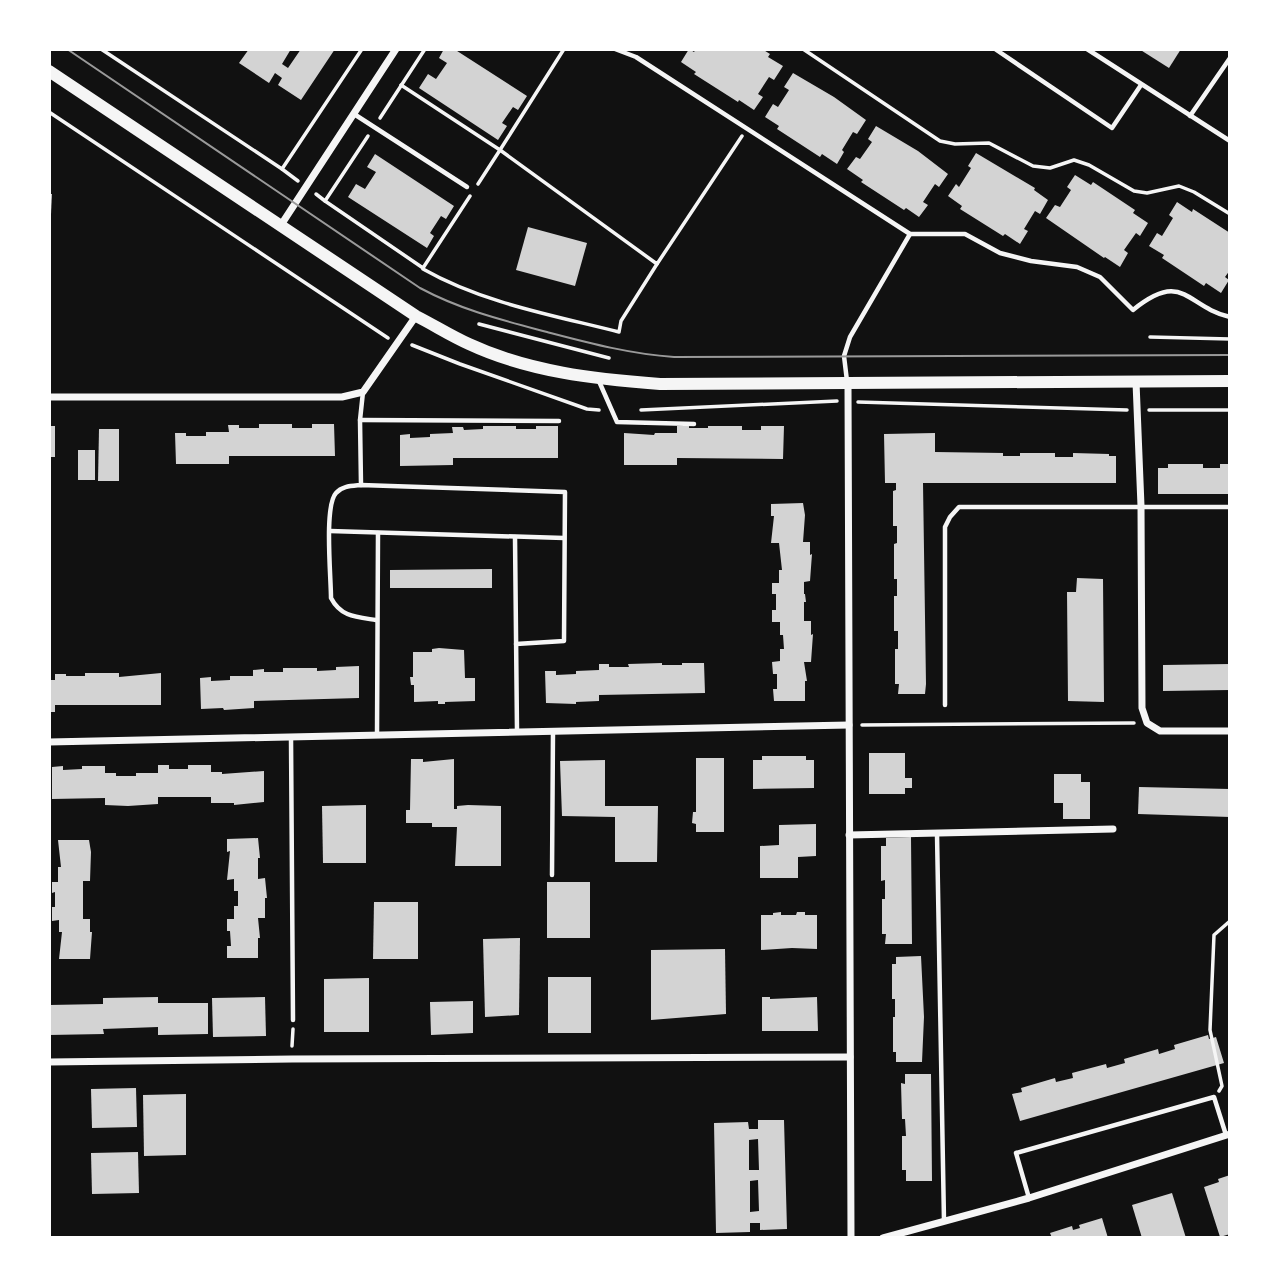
<svg xmlns="http://www.w3.org/2000/svg" width="1279" height="1287" font-family="'Open Sans',sans-serif">
<style>
.building{fill:#d3d3d3;fill-rule:evenodd}
.lines{fill:none;stroke-linecap:round;stroke-linejoin:round}
.path{stroke:#f5f5f5;stroke-width:3.5}
.service{stroke:#f5f5f5;stroke-width:4.5}
.minor{stroke:#f5f5f5;stroke-width:7}
.tertiary{stroke:#f5f5f5;stroke-width:12}
.tram{stroke:#9a9a9a;stroke-width:2}
</style>
<rect width="100%" height="100%" fill="#111"/>
<!-- building -->
<g class="building">
<polygon points="249,49 291,49 282,64 288,68 301,49 335,49 301,100 278,85 282,78 275,73 269,83 239,63"/>
<polygon points="444,49 454,49 527,96 518,110 513,107 502,123 507,126 498,140 419,88 428,74 436,79 447,63 439,58"/>
<polygon points="689,49 694,52 696,49 762,49 770,54 768,57 783,66 774,80 769,77 758,94 763,97 754,110 739,100 738,102 694,74 696,72 681,62"/>
<polygon points="1139,49 1181,49 1169,68"/>
<polygon points="793,73 834,97 866,120 857,134 853,132 842,150 844,152 837,164 822,154 820,157 777,129 779,126 765,117 773,104 778,107 789,90 784,87"/>
<polygon points="876,126 918,151 948,174 939,187 935,184 923,202 928,205 919,217 906,208 904,210 861,182 863,180 847,169 856,157 860,159 872,142 868,139"/>
<polygon points="976,153 1035,188 1034,190 1048,200 1040,214 1035,211 1024,229 1028,231 1020,244 1005,234 1003,236 960,209 962,206 948,196 956,184 959,187 971,168 968,166"/>
<polygon points="375,154 454,206 446,219 441,216 430,233 434,236 427,248 348,197 356,184 365,189 376,172 367,167"/>
<polygon points="1075,175 1091,185 1093,182 1135,210 1133,213 1148,223 1140,236 1136,233 1124,250 1128,253 1120,267 1105,257 1104,258 1046,218 1055,205 1060,207 1071,190 1067,187"/>
<polygon points="49,194 52,194 51,214 49,214"/>
<polygon points="1177,202 1192,212 1193,209 1230,233 1230,270 1225,277 1229,280 1221,293 1206,283 1204,286 1162,258 1164,255 1149,246 1157,233 1162,236 1173,218 1169,215"/>
<polygon points="528,227 587,243 575,286 516,270"/>
<polygon points="259,424 292,424 292,428 312,428 312,424 334,424 335,456 229,456 229,464 176,464 175,433 186,433 186,436 206,436 206,432 229,432 228,425 239,425 239,428 259,428"/>
<rect x="49" y="426" width="6" height="31"/>
<polygon points="483,426 516,426 516,429 536,429 536,426 558,426 558,458 453,458 453,465 400,466 400,435 410,434 410,438 430,437 430,434 453,433 452,427 463,427 464,430 483,429"/>
<polygon points="677,426 689,426 689,428 708,428 708,426 742,426 742,430 761,430 761,426 784,426 783,459 677,458 677,465 624,465 624,433 654,435 655,433 677,433"/>
<polygon points="99,429 119,429 119,481 98,481"/>
<polygon points="935,433 935,452 1003,453 1003,456 1020,456 1020,453 1055,453 1055,457 1073,457 1073,453 1109,454 1109,456 1116,456 1116,483 923,483 926,684 925,694 898,694 899,684 895,684 895,649 898,649 898,631 894,631 894,596 897,596 897,579 894,579 894,544 897,543 897,526 893,526 893,491 896,490 896,483 885,483 884,434"/>
<rect x="78" y="450" width="17" height="30"/>
<polygon points="1168,464 1203,464 1203,468 1220,468 1220,464 1230,464 1230,494 1158,494 1158,468 1168,468"/>
<polygon points="803,503 805,515 803,542 810,542 810,555 812,554 810,581 804,582 804,594 805,594 806,602 804,602 804,621 811,621 811,635 813,634 811,662 804,662 807,681 805,681 805,701 774,701 773,689 777,689 777,674 773,674 772,662 780,661 780,649 784,649 783,635 780,635 780,622 772,622 772,610 776,610 776,594 772,594 772,583 779,583 779,570 782,570 779,543 771,543 774,516 771,516 771,504"/>
<polygon points="492,569 492,588 390,588 390,570"/>
<polygon points="1077,578 1103,579 1104,702 1068,701 1067,592 1076,592"/>
<polygon points="439,648 464,650 465,678 475,678 475,701 445,702 445,704 438,704 438,701 414,702 414,685 411,685 410,677 413,677 413,652 432,652 432,649"/>
<polygon points="662,663 662,665 682,665 682,663 704,663 705,693 599,695 599,701 576,702 576,704 546,703 545,671 556,671 556,675 576,674 576,671 599,670 599,664 609,664 609,667 629,667 628,664"/>
<polygon points="1230,664 1230,690 1163,691 1163,665"/>
<polygon points="359,666 359,698 254,701 254,708 224,710 223,708 201,709 200,678 211,677 211,681 230,680 230,676 253,676 253,670 264,669 264,672 283,672 283,668 317,668 317,671 336,670 336,667"/>
<polygon points="85,673 119,673 119,677 161,673 161,705 55,705 55,712 49,712 49,680 55,680 55,674 66,674 66,676 85,676"/>
<polygon points="869,753 905,753 905,778 912,778 912,788 905,788 905,794 869,794"/>
<polygon points="762,756 806,756 806,760 814,760 814,788 753,789 753,760 762,760"/>
<polygon points="696,758 724,758 724,832 696,832 696,824 692,823 693,812 696,812"/>
<polygon points="411,759 423,759 423,762 454,759 454,809 457,809 457,806 468,805 501,806 501,866 455,866 457,827 432,827 432,823 406,823 406,810 410,810"/>
<polygon points="605,760 605,806 658,806 657,862 615,862 615,817 562,816 560,761"/>
<polygon points="158,765 169,765 169,769 188,769 188,765 211,765 211,772 222,772 222,774 264,771 264,802 234,805 234,803 211,803 211,797 158,797 158,804 128,806 105,805 105,798 52,799 52,767 63,766 63,770 82,769 82,766 105,766 105,773 116,773 116,776 136,776 136,773 158,773"/>
<polygon points="1054,774 1081,774 1081,782 1090,782 1090,819 1063,819 1063,803 1054,803"/>
<polygon points="1139,787 1230,789 1230,817 1138,814"/>
<polygon points="366,805 366,863 323,863 322,806"/>
<polygon points="816,824 816,856 798,857 798,878 760,878 760,846 779,845 779,825"/>
<polygon points="911,837 912,944 885,944 886,934 882,934 882,899 885,899 885,880 881,881 881,846 886,846 886,838"/>
<polygon points="258,838 260,858 258,858 258,879 265,878 267,898 265,898 265,918 258,918 260,938 258,938 258,958 227,958 227,946 231,946 230,931 227,931 227,919 234,919 234,906 238,906 238,891 234,891 234,879 227,880 230,851 227,852 227,839"/>
<polygon points="58,840 89,840 91,852 90,881 83,881 83,919 90,919 90,932 92,932 90,959 59,959 62,932 59,932 59,920 52,921 52,907 55,907 55,892 52,893 52,882 58,882 58,867 61,867"/>
<rect x="547" y="882" width="43" height="56"/>
<polygon points="374,902 418,902 418,959 373,959"/>
<polygon points="781,912 781,915 796,915 797,912 805,912 805,915 817,915 817,949 792,948 761,950 761,915 773,915 773,913"/>
<polygon points="520,938 519,1015 485,1017 483,939"/>
<polygon points="725,949 726,1014 651,1020 651,950"/>
<polygon points="921,956 924,1017 922,1062 896,1062 896,1052 893,1052 893,1017 895,1017 895,999 892,999 892,964 896,964 896,957"/>
<rect x="548" y="977" width="43" height="56"/>
<polygon points="369,978 369,1032 324,1032 324,979"/>
<polygon points="158,997 158,1003 208,1003 208,1034 158,1035 158,1027 103,1029 104,1034 49,1035 49,1005 103,1004 103,998"/>
<polygon points="265,997 266,1036 213,1037 212,998"/>
<polygon points="762,997 770,997 770,999 817,997 818,1031 762,1031"/>
<polygon points="473,1001 473,1033 431,1035 430,1002"/>
<polygon points="1208,1035 1209,1039 1216,1037 1224,1063 1020,1121 1012,1094 1022,1092 1021,1088 1055,1078 1056,1082 1073,1078 1072,1073 1106,1064 1107,1068 1125,1063 1124,1059 1158,1049 1159,1054 1175,1049 1174,1045"/>
<polygon points="905,1074 931,1074 932,1181 906,1181 906,1170 902,1170 902,1136 906,1136 905,1119 902,1119 901,1083 905,1084"/>
<polygon points="136,1088 137,1127 92,1128 91,1089"/>
<polygon points="186,1094 186,1155 144,1156 143,1095"/>
<path d="M758,1120H784L787,1229L760,1230V1223H750V1232L716,1233L714,1123L748,1122L749,1129H758ZM758,1139L759,1170H749V1140ZM758,1180L759,1211L750,1212V1181Z"/>
<polygon points="138,1152 139,1193 92,1194 91,1153"/>
<polygon points="1230,1175 1230,1234 1220,1237 1204,1187 1219,1182 1218,1179"/>
<polygon points="1172,1193 1186,1238 1142,1238 1132,1205"/>
<polygon points="1102,1218 1108,1238 1052,1238 1050,1233 1072,1226 1073,1230 1080,1228 1079,1225"/>
</g>
<g class="lines">
<!-- path -->
<g class="path">
<polyline points="101,49 282,169 362,49"/>
<polyline points="803,49 940,141 955,144 989,143 1033,166 1050,168 1074,160 1089,165 1134,191 1147,193 1179,186 1194,192 1230,214"/>
<polyline points="401,85 500,150 564,49"/>
<polyline points="49,112 388,338"/>
<polyline points="380,118 425,49"/>
<polyline points="282,169 298,181"/>
<polyline points="478,184 500,150 657,264 742,136"/>
<polyline points="316,194 325,201 368,136"/>
<polyline points="325,201 423,268 470,196"/>
<path d="M423,269C483,303 552,315 619,332L621,321L657,264"/>
<polyline points="479,324 609,358"/>
<polyline points="1150,337 1230,339"/>
<polyline points="412,345 460,364 587,409 599,410"/>
<polyline points="858,402 1127,410"/>
<polyline points="641,410 837,401"/>
<polyline points="1149,410 1230,410"/>
<polyline points="862,725 1134,723"/>
<polyline points="292,1046 293,1029"/>
<polyline points="1219,1091 1222,1086 1210,1030 1214,935 1230,921"/>
</g>
<!-- service -->
<g class="service">
<path d="M615,49L636,57L910,234H965L1000,253L1031,261L1077,267L1100,277L1133,310C1184,269 1186,307 1230,317"/>
<polyline points="995,49 1112,128 1141,85"/>
<polyline points="1087,49 1230,141"/>
<polyline points="354,114 467,187"/>
<polyline points="1190,116 1230,58"/>
<polyline points="598,379 617,422 694,424"/>
<polyline points="847,381 844,356 850,337 910,234"/>
<polyline points="360,420 559,421"/>
<polyline points="361,485 360,420 363,392"/>
<polyline points="330,531 564,538"/>
<polyline points="515,537 517,731"/>
<path d="M376,620C356,617 341,617 331,598C331,577 324,506 336,493C342,486 351,486 361,485L565,492L564,641L516,644"/>
<polyline points="945,705 945,527 950,517 959,507 1230,507"/>
<polyline points="377,735 378,533"/>
<polyline points="291,738 293,1020"/>
<polyline points="937,834 944,1221"/>
<polyline points="552,875 553,731"/>
<polyline points="1029,1198 1016,1153 1214,1097 1226,1135"/>
</g>
<!-- minor -->
<g class="minor">
<polyline points="281,225 396,49"/>
<polyline points="1136,382 1141,506 1142,708 1147,723 1160,731 1230,731"/>
<polyline points="848,385 851,1238"/>
<polyline points="49,397 342,397 363,392 416,316"/>
<polyline points="49,742 849,725"/>
<polyline points="849,835 1113,829"/>
<polyline points="49,1062 292,1059 850,1057"/>
<polyline points="883,1238 1029,1198 1230,1134"/>
</g>
<!-- tertiary -->
<path class="tertiary" d="M49,71L416,316C434,325 451,336 469,344C529,372 595,379 660,384L1230,381"/>
<!-- tram -->
<path class="tram" d="M67,49L420,288C461,310 502,320 547,332C589,343 630,354 674,357L1230,355"/>
</g>
<!-- border -->
<rect width="1279" height="1287" fill="none" stroke="#ffffff" stroke-width="102"/>
</svg>
